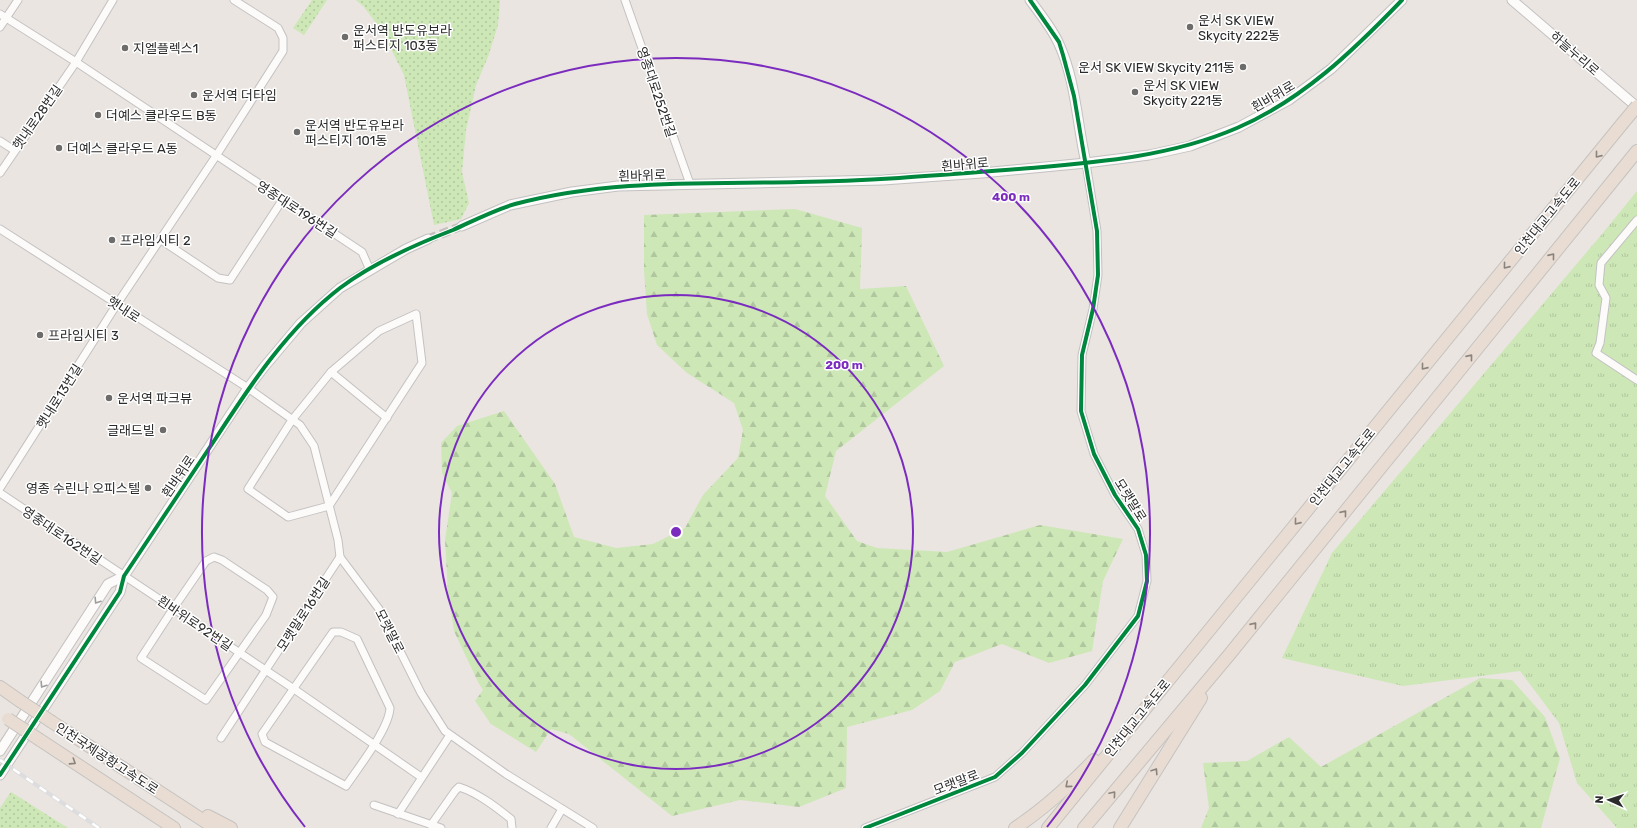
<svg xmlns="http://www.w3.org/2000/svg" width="1637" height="828" font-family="Rubik,'Noto Sans KR',sans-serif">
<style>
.grass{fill:url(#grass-tufts)}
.forest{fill:url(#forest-firs)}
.park{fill:url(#park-dots)}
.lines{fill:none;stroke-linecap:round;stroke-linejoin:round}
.secondary-tunnel{stroke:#c4c0bc;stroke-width:9;stroke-dasharray:9 4.5;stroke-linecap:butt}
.street-casing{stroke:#c3c1c2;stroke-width:9}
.secondary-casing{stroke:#c3c1c2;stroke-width:11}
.highway-casing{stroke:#c5c3c1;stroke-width:14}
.street{stroke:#fcfbfa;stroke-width:7}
.secondary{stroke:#fcfbfa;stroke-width:9}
.highway{stroke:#e9dcd3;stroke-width:12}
.rail-casing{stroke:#dddddf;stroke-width:4}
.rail{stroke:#fff;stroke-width:2.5;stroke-dasharray:8;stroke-linecap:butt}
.highway-bridge-casing{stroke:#c5c3c1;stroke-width:14;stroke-linecap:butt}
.highway-bridge{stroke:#e9dcd3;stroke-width:12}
.cycleway-casing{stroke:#fff;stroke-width:6}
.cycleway{stroke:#00873e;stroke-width:4}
.oneway{stroke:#8a847f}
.oneway2{stroke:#9e9d9d}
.ring{fill:none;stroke:#7b2cbf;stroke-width:2}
.poi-dot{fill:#6e6c6a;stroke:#fff;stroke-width:1.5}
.labels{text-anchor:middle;stroke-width:3;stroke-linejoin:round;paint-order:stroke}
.poi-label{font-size:13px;fill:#2b2b2b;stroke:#fff;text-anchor:start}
.street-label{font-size:13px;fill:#2b2b2b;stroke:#fff}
.centre{fill:#7b2cbf;stroke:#fff;stroke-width:2}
.ring-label{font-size:12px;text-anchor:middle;font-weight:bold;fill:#7b2cbf;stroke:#fff;stroke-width:3;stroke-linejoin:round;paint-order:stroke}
</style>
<defs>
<pattern id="grass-tufts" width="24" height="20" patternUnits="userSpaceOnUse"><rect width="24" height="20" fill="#cde7b7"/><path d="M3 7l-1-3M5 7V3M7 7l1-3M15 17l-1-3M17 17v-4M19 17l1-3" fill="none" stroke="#b0c69e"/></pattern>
<pattern id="forest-firs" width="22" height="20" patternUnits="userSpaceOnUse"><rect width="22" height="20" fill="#cde7b7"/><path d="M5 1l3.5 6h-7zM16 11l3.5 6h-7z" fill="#b0c69e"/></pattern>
<pattern id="park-dots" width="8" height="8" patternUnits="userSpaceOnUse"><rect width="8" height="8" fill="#cde7b7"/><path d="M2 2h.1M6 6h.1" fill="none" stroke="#b0c69e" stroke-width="1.8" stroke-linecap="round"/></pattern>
</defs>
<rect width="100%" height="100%" fill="#eae5e0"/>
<!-- grass -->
<polygon class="grass" points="1637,191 1637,828 1617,828 1577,783 1559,723 1520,671 1403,686 1282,658 1332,553 1602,234"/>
<!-- forest -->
<g class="forest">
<polygon points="795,209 862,228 860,289 906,286 944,366 836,451 825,496 857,541 877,548 947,552 1040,525 1123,539 1103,581 1092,651 1049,663 1002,644 955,662 940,691 912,710 847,727 846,788 799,807 740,800 672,816 569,734 551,729 536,752 491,724 475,701 483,690 478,682 454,631 448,593 445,540 452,493 442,473 441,443 457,426 504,411 555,484 574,537 616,548 653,544 685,528 703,495 738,458 743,430 734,403 687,373 657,345 647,314 644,270 644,215"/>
<polygon points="1480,678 1512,680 1545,717 1560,758 1541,828 1201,828 1209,808 1203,763 1247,761 1289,737 1321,767"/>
</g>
<!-- park -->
<g class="park">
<polygon points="312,0 327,0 304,35 293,28"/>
<polygon points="356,0 500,0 498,25 488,57 476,85 466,130 462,172 469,203 461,219 434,225 404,75 382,31 364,7"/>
<polygon points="11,792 68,828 0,828 0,808"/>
</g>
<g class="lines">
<!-- secondary-tunnel -->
<polyline class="secondary-tunnel" points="428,239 462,226"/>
<defs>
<g id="street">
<polyline points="625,0 690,184"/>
<polyline points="0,14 76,62 362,252 370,270"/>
<polyline points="0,27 18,0"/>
<polyline points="0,141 14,150"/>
<polyline points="0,173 76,62 113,0"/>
<polyline points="1637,220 1601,263 1599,285 1606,298 1600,343 1596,353 1637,380"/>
<polyline points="0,229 248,388 300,425 314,446 338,540 340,557 379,609 421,693 445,731 506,774 593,828"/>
<polyline points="161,240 218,278 230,280 283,199"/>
<polygon points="416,314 422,363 329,506 288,517 248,489 292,420 331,372 379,331"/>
<polyline points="331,372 387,418"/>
<polyline points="0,488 117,304 216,156 283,51 283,38 278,28 234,0"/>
<polyline points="0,493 294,689 421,777"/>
<polygon points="214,557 222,560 267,590 273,597 266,615 206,700 141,658 173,609 206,561"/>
<path d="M333,632H341L357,639L390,708C389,729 358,768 346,786L265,742L262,734Z"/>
<polyline points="221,738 340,557"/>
<polyline points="374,805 441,828"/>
<polyline points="398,814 450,735"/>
<path d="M431,825L455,791L459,787C478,793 496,807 511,819L512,828"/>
<polyline points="551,828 562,809"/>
<polyline points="865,828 995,777 1022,753 1085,685 1138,616 1147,581 1146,555 1138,529 1115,495 1094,454 1081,411 1082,355 1093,309 1098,275 1097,231 1086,163"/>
</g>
<g id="secondary">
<path d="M1030,0C1040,14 1052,28 1059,44C1076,81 1077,124 1086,163"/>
<polyline points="1512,0 1637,107"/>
<polyline points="462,226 510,205 572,192 618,186 883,180 982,173 1086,163 1149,155 1190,146 1239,127 1289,100 1331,69 1402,0"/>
<polyline points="0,751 108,584 124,576"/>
<polyline points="0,775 120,592 124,576 248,388 264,367 301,323 340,288 406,249 428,239"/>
</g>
<g id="highway">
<polyline points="0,687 20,701"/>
<polyline points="52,722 215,828"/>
<polyline points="40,740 174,828"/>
<polyline points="208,816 231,828"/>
<path d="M1015,828C1044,809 1070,785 1094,760"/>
<polyline points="1048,828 1622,124"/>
<polyline points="1084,828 1229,655 1637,151"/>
<polyline points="1120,828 1201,698"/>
</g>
</defs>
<!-- street casing -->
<use href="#street" class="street-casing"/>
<!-- secondary casing -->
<use href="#secondary" class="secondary-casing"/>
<!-- highway casing -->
<use href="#highway" class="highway-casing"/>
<!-- street -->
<use href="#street" class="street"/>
<!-- secondary -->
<use href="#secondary" class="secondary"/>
<!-- highway -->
<use href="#highway" class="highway"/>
<defs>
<polyline id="rail" points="0,760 99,828"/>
</defs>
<!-- rail casing -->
<use href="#rail" class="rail-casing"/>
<!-- rail -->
<use href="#rail" class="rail"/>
<defs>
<g id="highway-bridge">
<polyline points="1622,124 1637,106"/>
<polyline points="20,701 52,722"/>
<polyline points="8,719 40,740"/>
</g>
</defs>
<!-- highway-bridge casing -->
<use href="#highway-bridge" class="highway-bridge-casing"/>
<!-- highway-bridge -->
<use href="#highway-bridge" class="highway-bridge"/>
<defs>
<g id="cycleway">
<path d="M0,775L120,592L124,576C155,530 185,484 216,438C251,384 288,328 340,288C373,263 414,245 453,230C473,221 494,210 515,204C608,179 704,184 799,182C877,181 954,174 1031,168C1101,162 1172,156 1237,128C1302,100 1353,51 1402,0"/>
<polyline points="865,828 995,777 1022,753 1085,685 1138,616 1147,581 1146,555 1138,529 1115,495 1094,454 1081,411 1082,355 1093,309 1098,275 1097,231 1074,96 1063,55 1059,42 1030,0"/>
</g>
</defs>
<!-- cycleway casing -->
<use href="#cycleway" class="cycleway-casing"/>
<!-- cycleway -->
<use href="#cycleway" class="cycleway"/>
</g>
<!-- one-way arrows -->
<defs><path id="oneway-chevron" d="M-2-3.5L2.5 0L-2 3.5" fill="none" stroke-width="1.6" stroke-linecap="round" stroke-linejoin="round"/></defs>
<g class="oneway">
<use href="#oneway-chevron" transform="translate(1598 155) rotate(129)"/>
<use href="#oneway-chevron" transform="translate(1552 256) rotate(-51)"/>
<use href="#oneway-chevron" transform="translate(1506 266) rotate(129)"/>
<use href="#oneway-chevron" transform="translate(1470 357) rotate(-51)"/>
<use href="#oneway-chevron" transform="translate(1424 367) rotate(129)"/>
<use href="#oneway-chevron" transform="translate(1344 513) rotate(-51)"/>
<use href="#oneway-chevron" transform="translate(1297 522) rotate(129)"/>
<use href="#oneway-chevron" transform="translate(1254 625) rotate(-51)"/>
<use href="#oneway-chevron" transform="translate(73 762) rotate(33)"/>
<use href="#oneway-chevron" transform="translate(1155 771) rotate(-57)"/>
<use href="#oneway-chevron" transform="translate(1068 785) rotate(139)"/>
<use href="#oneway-chevron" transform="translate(1113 794) rotate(-50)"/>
</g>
<g class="oneway2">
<use href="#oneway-chevron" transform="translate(97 601) rotate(123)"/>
<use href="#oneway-chevron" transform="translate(43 685) rotate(123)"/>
</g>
<!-- distance rings -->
<g class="ring">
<circle cx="676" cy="532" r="237"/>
<path d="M305 827A474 474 0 1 1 1047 827"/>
</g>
<!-- markers -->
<g class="poi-dot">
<circle cx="1190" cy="27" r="4"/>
<circle cx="345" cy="37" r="4"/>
<circle cx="125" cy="48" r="4"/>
<circle cx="1243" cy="67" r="4"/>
<circle cx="1135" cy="92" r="4"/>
<circle cx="194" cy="95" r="4"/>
<circle cx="98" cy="115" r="4"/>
<circle cx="297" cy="132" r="4"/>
<circle cx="59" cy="148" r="4"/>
<circle cx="112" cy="240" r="4"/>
<circle cx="40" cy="335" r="4"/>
<circle cx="109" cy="398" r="4"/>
<circle cx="163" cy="430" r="4"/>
<circle cx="148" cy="488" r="4"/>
</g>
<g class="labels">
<!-- poi labels -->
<g class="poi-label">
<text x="1198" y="25">운서 SK VIEW<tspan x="1198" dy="15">Skycity 222동</tspan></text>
<text x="353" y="35">운서역 반도유보라<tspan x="353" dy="15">퍼스티지 103동</tspan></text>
<text x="133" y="53">지엘플렉스1</text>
<text x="1235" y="72" text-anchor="end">운서 SK VIEW Skycity 211동</text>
<text x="1143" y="90">운서 SK VIEW<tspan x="1143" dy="15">Skycity 221동</tspan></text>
<text x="202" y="100">운서역 더타임</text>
<text x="106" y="120">더예스 클라우드 B동</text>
<text x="305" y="130">운서역 반도유보라<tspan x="305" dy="15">퍼스티지 101동</tspan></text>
<text x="67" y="153">더예스 클라우드 A동</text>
<text x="120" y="245">프라임시티 2</text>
<text x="48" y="340">프라임시티 3</text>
<text x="117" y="403">운서역 파크뷰</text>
<text x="155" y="435" text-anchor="end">글래드빌</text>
<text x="140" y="493" text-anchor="end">영종 수린나 오피스텔</text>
</g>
<!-- street labels -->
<g class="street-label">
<text transform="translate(1575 53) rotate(41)" y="5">하늘누리로</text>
<text transform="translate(657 92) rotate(71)" y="5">영종대로252번길</text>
<text transform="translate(1273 96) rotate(-31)" y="5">흰바위로</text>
<text transform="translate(37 117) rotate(-55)" y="5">햇내로28번길</text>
<text transform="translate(965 164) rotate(-5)" y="5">흰바위로</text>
<text transform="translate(642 175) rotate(-2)" y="5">흰바위로</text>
<text transform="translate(297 209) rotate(33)" y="5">영종대로196번길</text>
<text transform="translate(1547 216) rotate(-51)" y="5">인천대교고속도로</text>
<text transform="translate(124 309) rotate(33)" y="5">햇내로</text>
<text transform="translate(59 396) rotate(-58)" y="5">햇내로13번길</text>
<text transform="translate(1342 467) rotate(-51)" y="5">인천대교고속도로</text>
<text transform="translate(178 476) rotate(-56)" y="5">흰바위로</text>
<text transform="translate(1131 500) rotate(58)" y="5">모랫말로</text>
<text transform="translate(62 535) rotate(34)" y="5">영종대로162번길</text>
<text transform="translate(303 614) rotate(-57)" y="5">모랫말로16번길</text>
<text transform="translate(195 623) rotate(34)" y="5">흰바위로92번길</text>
<text transform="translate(390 631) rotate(63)" y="5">모랫말로</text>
<text transform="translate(1137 718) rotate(-51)" y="5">인천대교고속도로</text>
<text transform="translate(107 758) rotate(33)" y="5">인천국제공항고속도로</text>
<text transform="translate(956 782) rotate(-21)" y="5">모랫말로</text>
</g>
</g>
<circle cx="676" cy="532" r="6" class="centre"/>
<g class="ring-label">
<text x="1011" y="201">400 m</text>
<text x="844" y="369">200 m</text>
</g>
<!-- north arrow -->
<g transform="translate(1609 800) rotate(273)" stroke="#ffffff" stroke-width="3" paint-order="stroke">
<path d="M0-3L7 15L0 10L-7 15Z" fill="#2b2b2b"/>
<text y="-6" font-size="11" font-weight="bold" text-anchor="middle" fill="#2b2b2b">N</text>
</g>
</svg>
